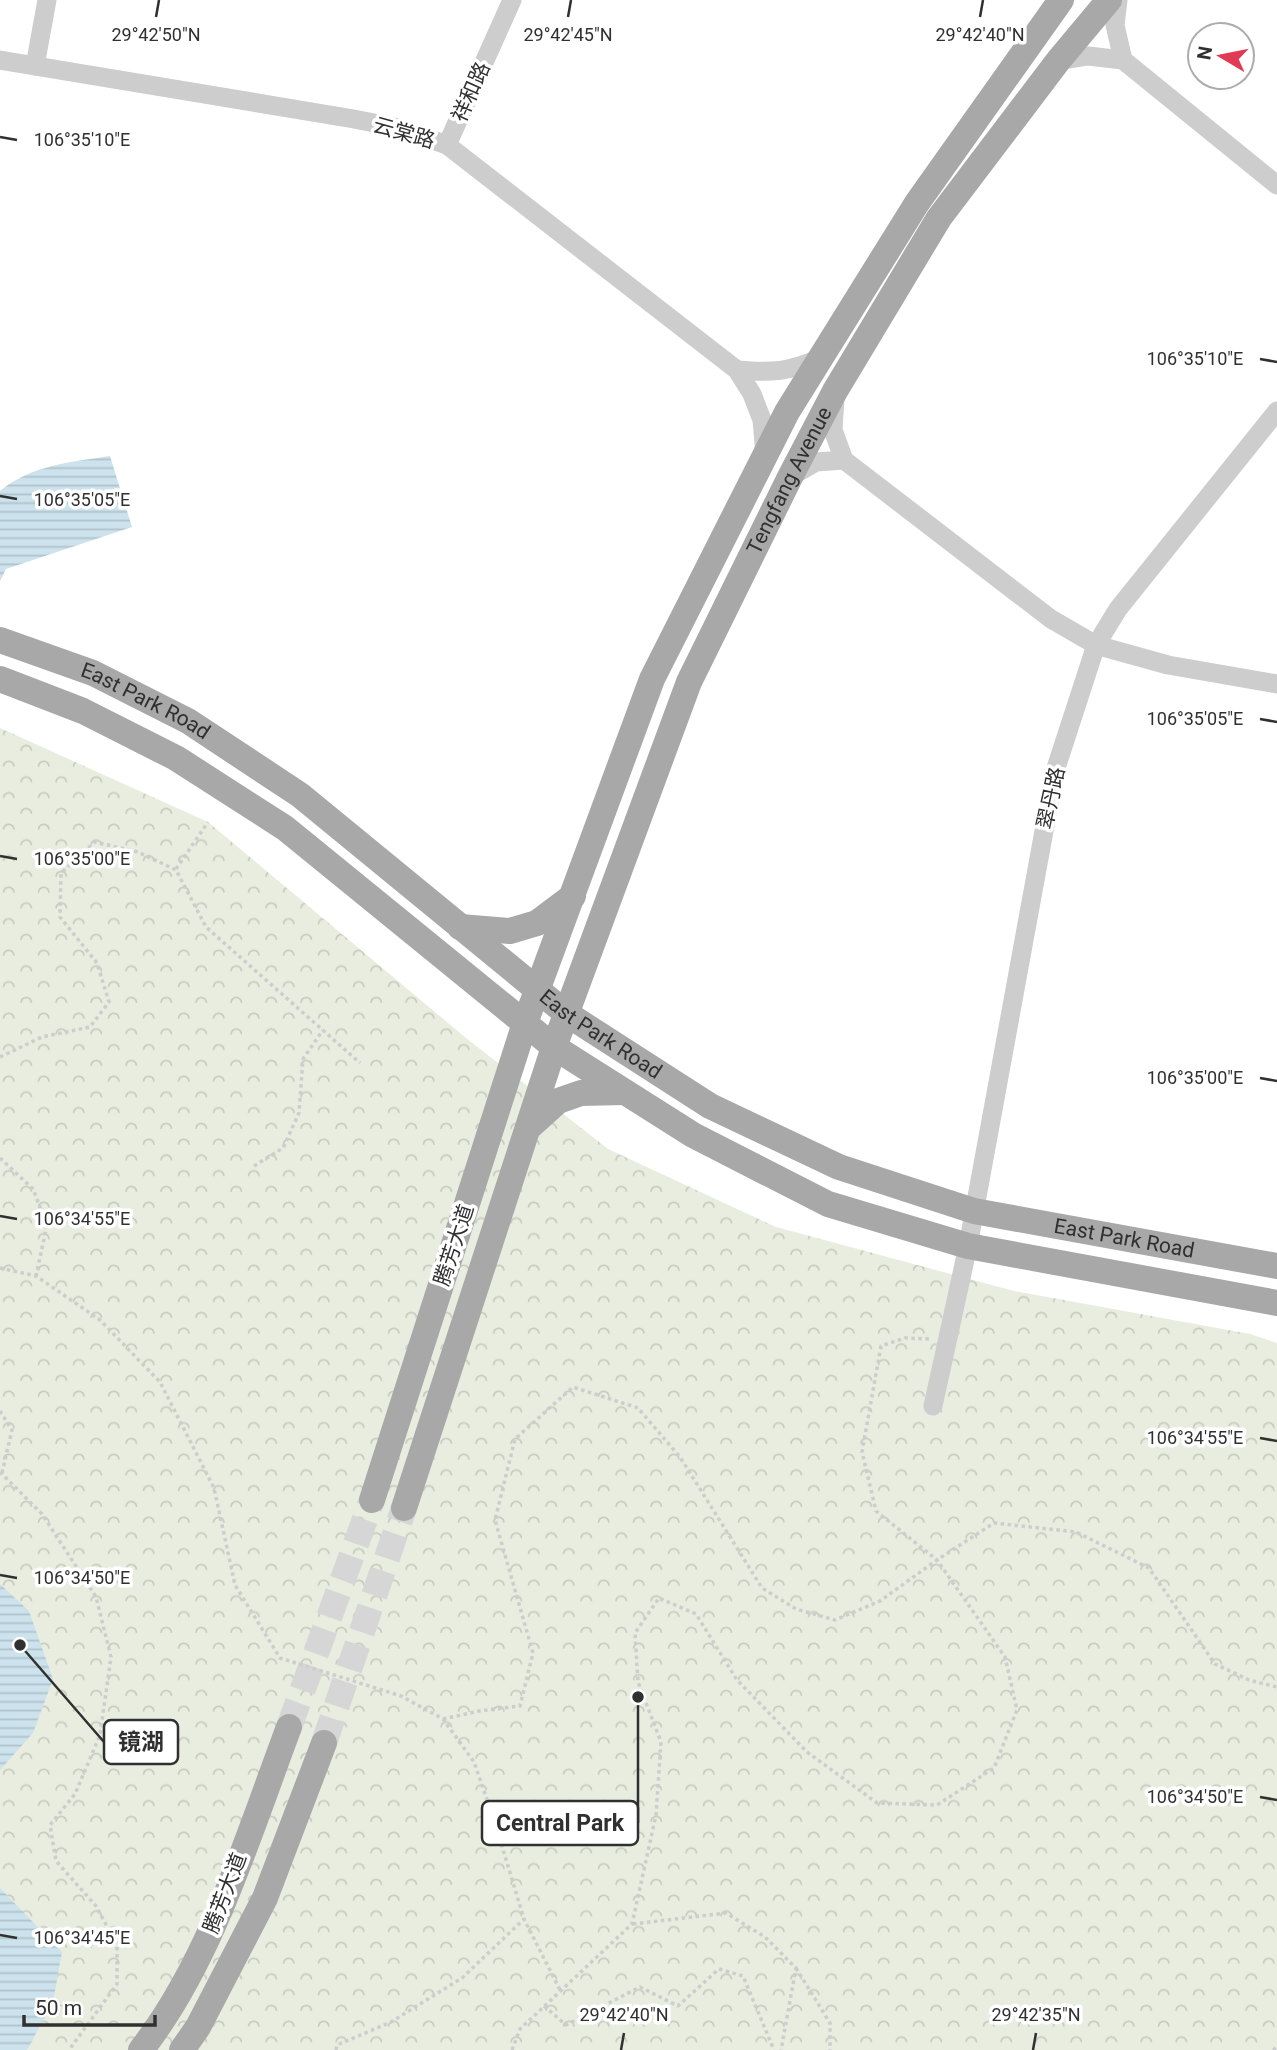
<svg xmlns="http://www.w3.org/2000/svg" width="1277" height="2050" font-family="Roboto,'Noto Sans SC',sans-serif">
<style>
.forest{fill:url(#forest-crowns)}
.water{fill:url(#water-rules)}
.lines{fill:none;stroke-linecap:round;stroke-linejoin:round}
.major-tunnel{stroke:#d6d6d6;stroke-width:26;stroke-dasharray:26 13;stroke-linecap:butt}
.path{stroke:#cdcdcd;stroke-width:3.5;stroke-dasharray:3.5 3.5;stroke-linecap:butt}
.minor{stroke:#cdcdcd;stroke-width:19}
.major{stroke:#a8a8a8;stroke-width:26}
.ticks{fill:none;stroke:#303030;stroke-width:2.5}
.labels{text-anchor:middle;stroke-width:7;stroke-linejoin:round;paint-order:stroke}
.street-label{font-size:21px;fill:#303030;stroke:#fff}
.ticks-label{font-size:18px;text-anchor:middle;fill:#303030;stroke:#fff;stroke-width:7;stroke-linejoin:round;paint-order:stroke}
.leader{fill:none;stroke:#303030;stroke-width:2.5}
.callout-dot{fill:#303030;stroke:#fff;stroke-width:2.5}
.callout{fill:#fff;stroke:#303030;stroke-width:2.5}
.callout-label{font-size:23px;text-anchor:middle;font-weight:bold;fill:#303030}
</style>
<defs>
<pattern id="forest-crowns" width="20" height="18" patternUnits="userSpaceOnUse" patternTransform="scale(1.75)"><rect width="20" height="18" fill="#e8eddf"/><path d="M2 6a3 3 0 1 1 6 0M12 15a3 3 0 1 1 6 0" fill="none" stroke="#c7ccc0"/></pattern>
<pattern id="water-rules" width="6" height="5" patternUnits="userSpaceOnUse" patternTransform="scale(1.75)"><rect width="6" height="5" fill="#cce2ec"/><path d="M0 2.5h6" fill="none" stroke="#b0c2cb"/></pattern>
</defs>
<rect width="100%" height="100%" fill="#fff"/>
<!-- forest -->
<polygon class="forest" points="0,728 208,822 466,1038 608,1149 776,1227 1014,1291 1250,1334 1277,1343 1277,2050 0,2050"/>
<!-- water -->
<g class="water">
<path d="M110,456L132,527L6,569L0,581V491C31,465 72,462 110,456Z"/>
<polygon points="0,1584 29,1611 53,1679 33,1733 0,1770"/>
<polygon points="0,1888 62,1952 53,2002 27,2050 0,2050"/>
</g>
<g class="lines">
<!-- major-tunnel -->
<g class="major-tunnel">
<polyline points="289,1727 372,1500"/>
<polyline points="324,1743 404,1508"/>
</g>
<!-- path -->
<g class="path">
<polyline points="176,869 208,822"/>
<polyline points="0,1057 42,1037 90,1027 109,1002 97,963 60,917 61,873 95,842 138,852 176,870 206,927 360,1063"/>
<polyline points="0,1158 33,1189 47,1225 36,1276"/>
<polyline points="254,1166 283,1148 299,1113 303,1059 323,1030"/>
<polyline points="0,1268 36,1276 100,1320 160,1382 214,1488 235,1585 280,1658 401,1696 443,1719 474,1762 494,1820 524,1919 560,1990"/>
<polyline points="0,1411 12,1430 2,1473"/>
<polyline points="0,1472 42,1514 96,1597 111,1657 100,1735 75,1794 50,1825 56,1861 96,1906 117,1945 117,1984 69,2050"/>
<polyline points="443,1719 479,1711 520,1706 533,1653 495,1520 515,1439 573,1387 638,1408 680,1457 762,1588 796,1609 835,1620 880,1601 937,1560 994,1523 1076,1532 1149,1568 1215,1664 1249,1680 1277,1687"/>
<polyline points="633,1924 726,1913 765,1937 796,1968 781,2050"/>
<polyline points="796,1968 830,2023 830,2050"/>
<polyline points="544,2006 566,2025 640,1987 678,2006 719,1969 743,1976 774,2050"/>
<polyline points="336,2050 337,2045 391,2022 462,1978 524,1919"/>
<polyline points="512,2050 520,2029 632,1924 656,1815 661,1742 638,1682 635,1633 659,1598 696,1614 737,1680 807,1752 877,1803 937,1805 994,1768 1017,1710 1005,1657 937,1560 876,1511 862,1452 881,1346 905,1338 930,1339"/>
<polyline points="1273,2050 1277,2047"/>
</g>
<!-- minor -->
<g class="minor">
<polyline points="1118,0 1115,25 1123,60"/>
<polyline points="0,60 354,119 399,128 447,145 737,370 752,394 762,420 765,456"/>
<polyline points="1123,60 1277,185"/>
<polyline points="1058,61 1088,56 1123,60"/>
<polyline points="35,66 47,0"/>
<polyline points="447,145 512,0"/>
<path d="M737,370C774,373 787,372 821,358"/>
<polyline points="844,460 1051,619 1096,645 1168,665 1277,684"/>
<polyline points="790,477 816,462 844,460 833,430 835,398"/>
<polyline points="933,1406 968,1246 1055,771 1096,645 1118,609 1277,411"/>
</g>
<!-- major -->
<g class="major">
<path id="s1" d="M0,640L93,673L188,721L300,795L567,1014L710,1106L839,1167L974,1211L1277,1266"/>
<polyline points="0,679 83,711 176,758 285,828 554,1047 693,1135 828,1204 968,1246 1277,1303"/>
<polyline points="460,927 510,931 537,923 573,896"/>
<polyline points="528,1128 558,1101 581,1093 624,1092"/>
<polyline points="372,1500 525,1023 652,679 787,412 917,203 1061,0"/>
<path id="s2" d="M404,1508L554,1047L689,682L790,477L835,391L939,218L1058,61L1109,0"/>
<path d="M141,2050C211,1961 249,1833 289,1727"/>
<polyline points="182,2050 198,2027 265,1898 324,1743"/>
</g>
</g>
<!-- ticks -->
<path class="ticks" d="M156,17L159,0M568,17L571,0M980,17L983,0M0,137L17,140M1260,359L1277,362M0,496L17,499M1260,719L1277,722M0,856L17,859M1260,1078L1277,1081M0,1216L17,1219M1260,1438L1277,1441M0,1575L17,1578M1260,1797L1277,1800M0,1935L17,1938M621,2050L624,2033M1033,2050L1036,2033"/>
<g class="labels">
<!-- street labels -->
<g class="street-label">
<text transform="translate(471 92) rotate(-66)" y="7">祥和路</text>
<text transform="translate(404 133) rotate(16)" y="7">云棠路</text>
<text dy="7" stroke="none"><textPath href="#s2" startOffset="1099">Tengfang Avenue</textPath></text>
<text dy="7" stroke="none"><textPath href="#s1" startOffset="158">East Park Road</textPath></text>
<text transform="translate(1051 798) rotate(-78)" y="7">翠丹路</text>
<text dy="7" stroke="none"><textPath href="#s1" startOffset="724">East Park Road</textPath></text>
<text dy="7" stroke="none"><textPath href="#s1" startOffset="1292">East Park Road</textPath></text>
<text transform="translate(454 1245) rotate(-72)" y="7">腾芳大道</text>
<text transform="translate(225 1893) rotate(-69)" y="7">腾芳大道</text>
</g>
</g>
<g class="ticks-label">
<text x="568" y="41">29°42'45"N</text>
<text x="156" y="41">29°42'50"N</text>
<text x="980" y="41">29°42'40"N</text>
<text x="82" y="146">106°35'10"E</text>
<text x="1195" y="365">106°35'10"E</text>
<text x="82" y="506">106°35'05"E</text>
<text x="1195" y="725">106°35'05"E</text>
<text x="82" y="865">106°35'00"E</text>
<text x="1195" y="1084">106°35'00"E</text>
<text x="82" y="1225">106°34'55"E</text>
<text x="1195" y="1444">106°34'55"E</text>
<text x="82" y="1584">106°34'50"E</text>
<text x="1195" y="1803">106°34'50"E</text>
<text x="82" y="1944">106°34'45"E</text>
<text x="624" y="2021">29°42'40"N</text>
<text x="1036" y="2021">29°42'35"N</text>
</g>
<!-- callouts -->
<path class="leader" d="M20 1645L104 1742M638 1697L638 1823"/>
<g class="callout-dot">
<circle cx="20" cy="1645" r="7"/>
<circle cx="638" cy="1697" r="7"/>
</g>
<g class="callout">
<rect x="104" y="1720" width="74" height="44" rx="7"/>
<rect x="482" y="1801" width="156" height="44" rx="7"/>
</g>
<g class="callout-label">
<text x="141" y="1750">镜湖</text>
<text x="560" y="1831">Central Park</text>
</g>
<!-- north arrow -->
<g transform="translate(1221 56) rotate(280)"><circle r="33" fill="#ffffff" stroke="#acacac" stroke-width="2"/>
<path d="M0-5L12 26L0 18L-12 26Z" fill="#e03a54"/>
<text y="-10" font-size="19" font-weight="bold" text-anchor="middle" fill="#303030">N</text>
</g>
<!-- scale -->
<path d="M24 2015v10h131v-10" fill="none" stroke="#303030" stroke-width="3.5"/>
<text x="35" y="2015" font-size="21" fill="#303030" stroke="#ffffff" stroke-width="5" paint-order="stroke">50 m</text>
</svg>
